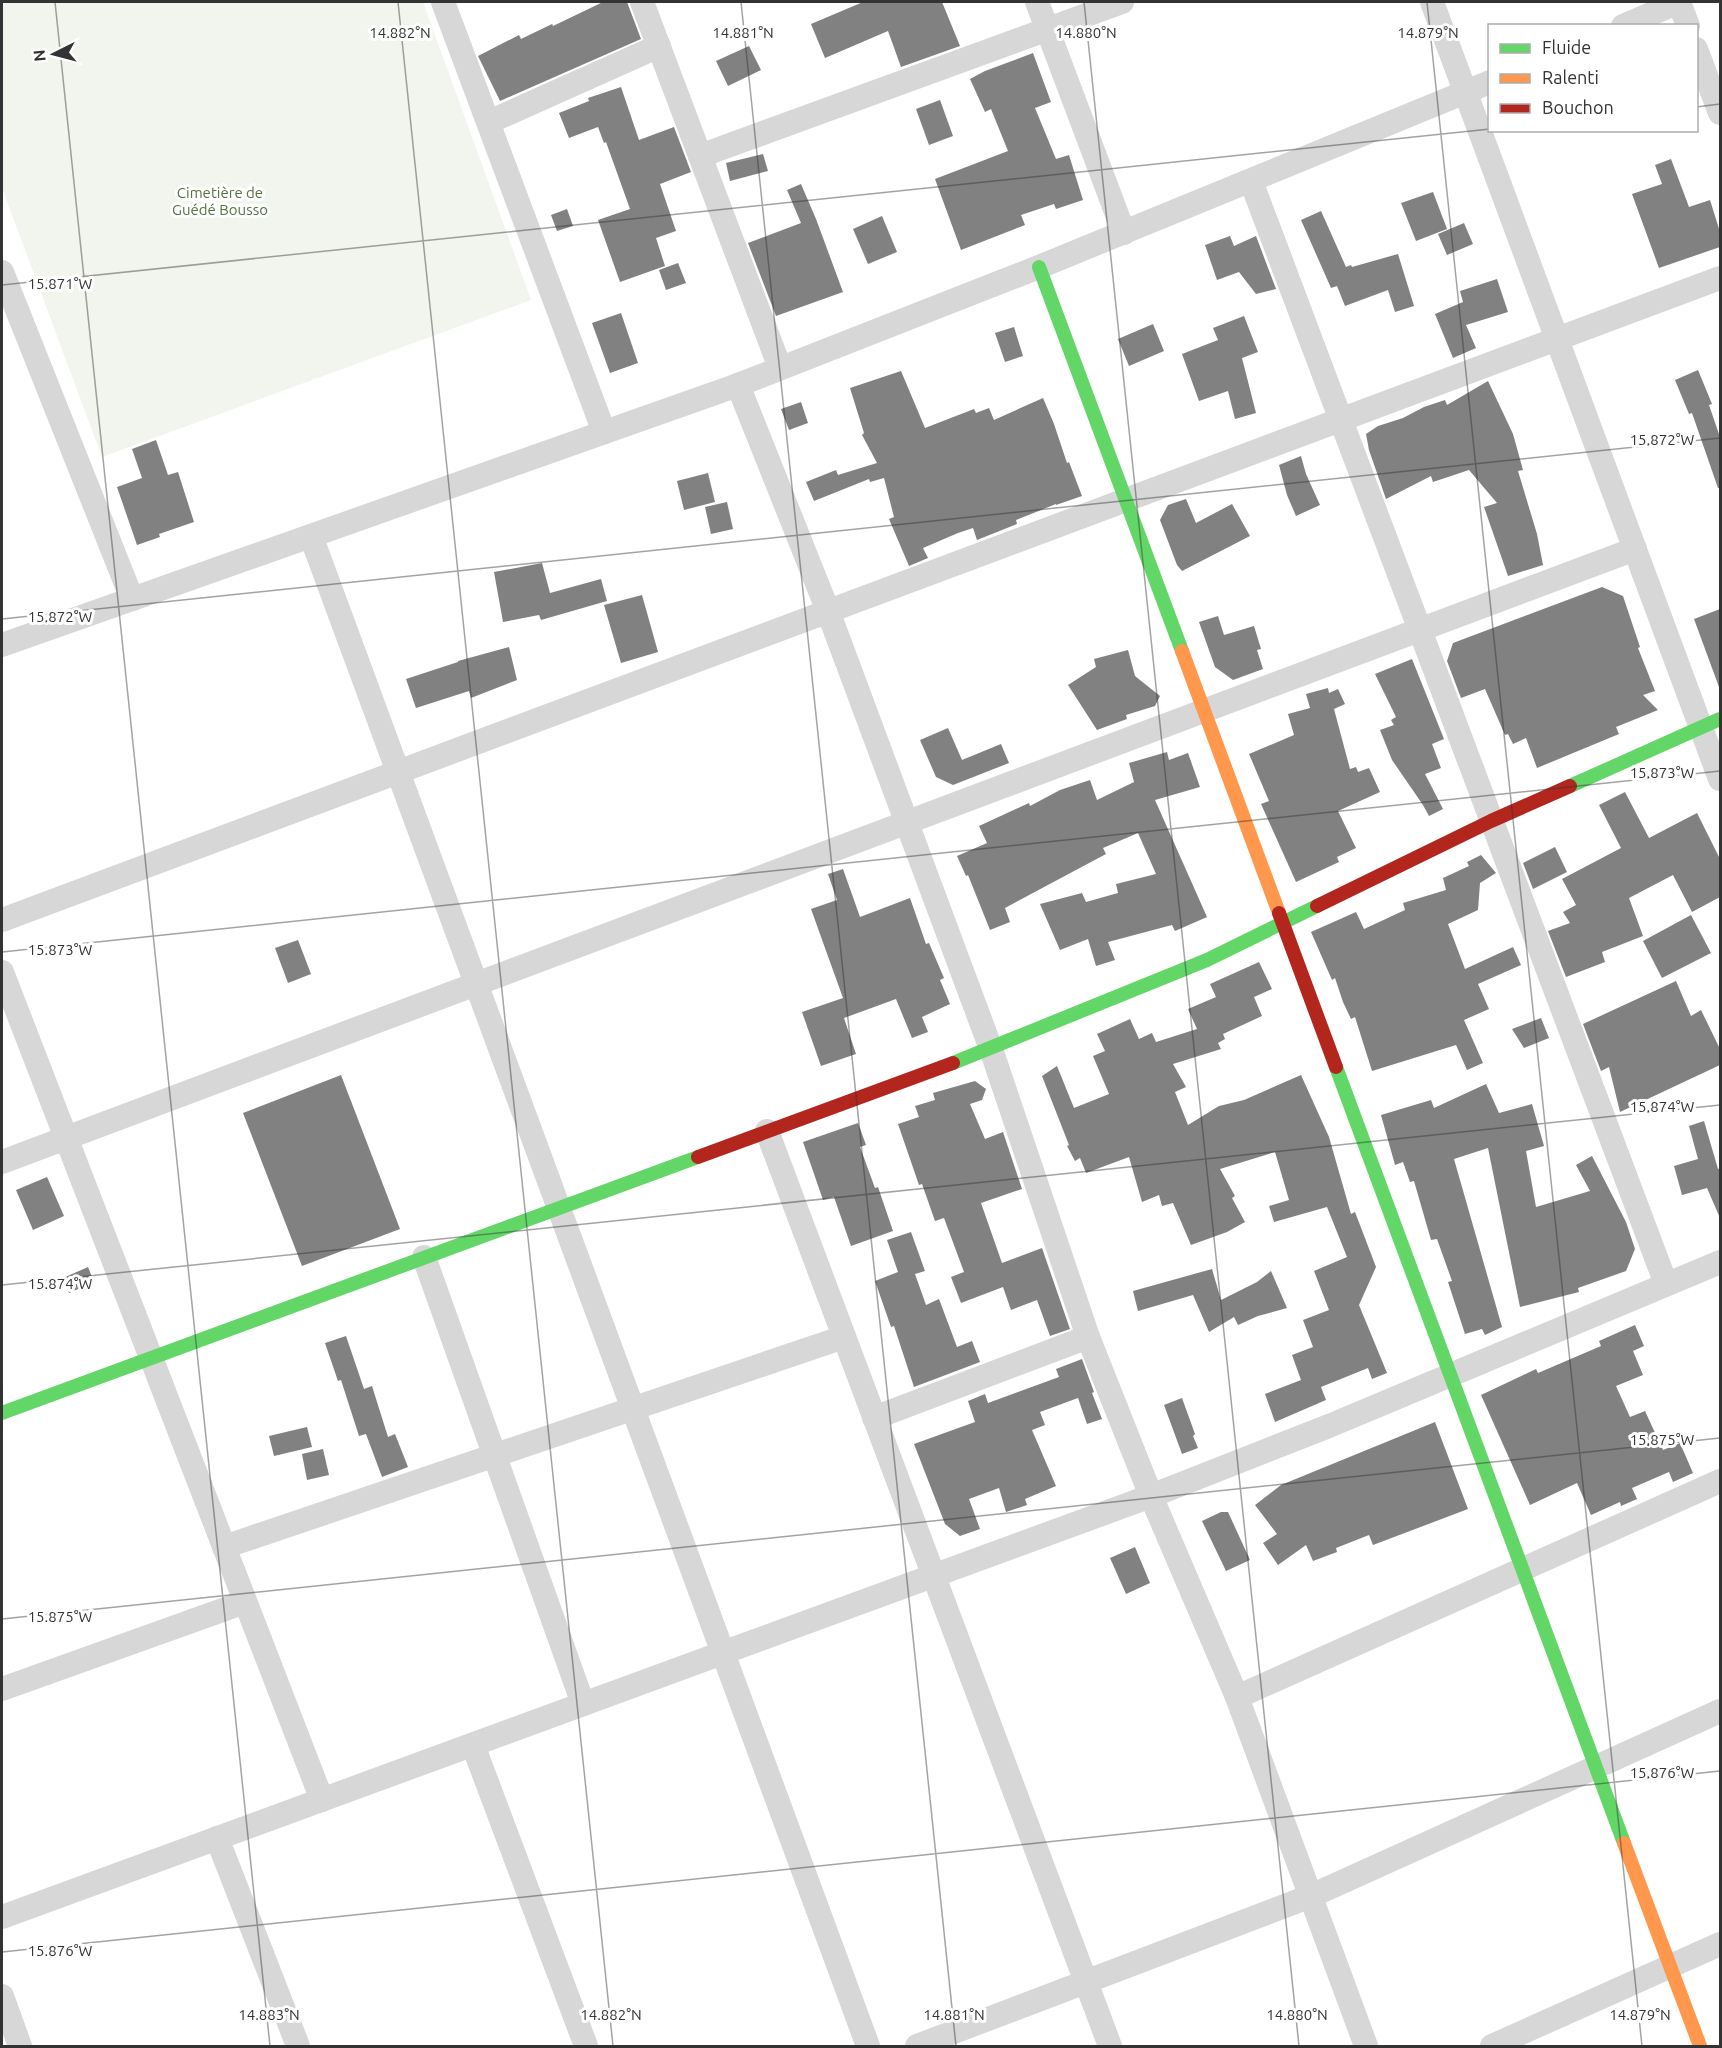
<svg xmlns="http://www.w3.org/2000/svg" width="1722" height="2048" font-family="Ubuntu,sans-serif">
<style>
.green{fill:#f1f5ed}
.building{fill:#818181}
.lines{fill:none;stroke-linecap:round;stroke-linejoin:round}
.street{stroke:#d7d7d7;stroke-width:24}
.fast{stroke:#63d668;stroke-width:14}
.slow{stroke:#ff974d;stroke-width:14}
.jam{stroke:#b3261e;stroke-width:14}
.ticks{fill:none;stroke:#333;stroke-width:1.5;stroke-opacity:0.45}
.labels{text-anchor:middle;stroke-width:6;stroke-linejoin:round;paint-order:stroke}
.park-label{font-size:15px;fill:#56703f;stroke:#fff}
.ticks-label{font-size:15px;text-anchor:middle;fill:#333;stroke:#fff;stroke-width:6;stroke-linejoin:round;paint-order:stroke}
</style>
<rect width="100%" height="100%" fill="#fff"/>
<!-- green -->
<polygon class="green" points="2,2 423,2 531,300 102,457 2,188"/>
<!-- building -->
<g class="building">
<polygon points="603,2 627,2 641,39 500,101 478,56 519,35 521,39 552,24 553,26"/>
<polygon points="863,2 942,2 960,46 901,67 888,31 825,58 811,24"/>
<polygon points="749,46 761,70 728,86 716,61"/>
<polygon points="1033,53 1051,102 1035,108 1056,159 1069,155 1083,200 1056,209 1054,204 1021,215 1025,225 961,250 935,179 1008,151 991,109 985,112 970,79 985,71"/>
<polygon points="621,87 639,140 674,127 691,172 660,184 676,231 656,238 665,266 620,282 598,220 630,209 606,142 604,143 598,127 569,138 559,113 589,101 588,98"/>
<polygon points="940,100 953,136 929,145 916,109"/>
<polygon points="763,154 768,171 730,181 726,163"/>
<polygon points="1671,159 1689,207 1710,200 1720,232 1720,247 1659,268 1632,194 1662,184 1655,165"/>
<polygon points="801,184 816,219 843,292 776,316 748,243 801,223 787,190"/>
<polygon points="1433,192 1447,229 1416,241 1401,203"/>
<polygon points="567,209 573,226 557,231 551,215"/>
<polygon points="1321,211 1346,267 1351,265 1352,267 1398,254 1414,306 1395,312 1388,290 1345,306 1337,286 1331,288 1301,220"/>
<polygon points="882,216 897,252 868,264 853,229"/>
<polygon points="1464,223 1473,244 1447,255 1438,234"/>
<polygon points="1230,236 1234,246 1256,236 1276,289 1256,294 1239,272 1217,280 1205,245"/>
<polygon points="678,263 686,283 666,290 659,270"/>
<polygon points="1497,279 1508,312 1466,325 1476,348 1453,358 1435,314 1463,302 1460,291"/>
<polygon points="621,313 638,363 610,373 592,323"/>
<polygon points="1244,316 1258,352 1242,358 1256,413 1235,419 1228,391 1199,401 1182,354 1218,340 1213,328"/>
<polygon points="1153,324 1164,351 1129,366 1118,339"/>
<polygon points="1014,327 1023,356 1005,362 995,333"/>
<polygon points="1698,370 1712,404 1709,405 1720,437 1720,488 1718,488 1692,413 1689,414 1675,380"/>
<polygon points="901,371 925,428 974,409 976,413 989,408 994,420 1043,398 1054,424 1067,463 1069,462 1082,496 1056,505 1056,504 1016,520 1017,524 977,540 973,528 958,533 923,548 928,558 909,566 889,519 894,517 884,478 870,482 869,479 814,501 806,482 836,470 838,475 877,463 862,435 864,433 850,388"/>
<polygon points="1488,381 1513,434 1523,470 1518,471 1537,534 1543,565 1508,576 1484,507 1497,503 1469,470 1433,482 1431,476 1386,499 1369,450 1366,434 1378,426 1403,418 1424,407 1445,400 1447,405"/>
<polygon points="801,402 808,423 789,430 781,409"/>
<polygon points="156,440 168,475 178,472 194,522 159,534 160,537 137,545 117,487 142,478 132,449"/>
<polygon points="1301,456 1306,474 1320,505 1296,516 1287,495 1279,465"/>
<polygon points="708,473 715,502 684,510 677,481"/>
<polygon points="1186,499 1196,523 1232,504 1250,536 1182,571 1177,565 1160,520 1168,505"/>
<polygon points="727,502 733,529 711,534 705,507"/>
<polygon points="542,563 550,593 601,579 607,601 541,620 539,615 503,622 494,572"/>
<polygon points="1602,587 1623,596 1640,647 1638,648 1655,691 1643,695 1658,710 1616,727 1619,734 1537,768 1526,738 1513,744 1508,734 1505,735 1485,689 1461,698 1447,661 1453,643"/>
<polygon points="642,595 658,652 621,663 604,605"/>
<polygon points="1720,609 1720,686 1719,687 1694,619"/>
<polygon points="1218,616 1224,635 1254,626 1261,649 1257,650 1263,669 1233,680 1215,667 1199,622"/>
<polygon points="509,647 517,680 471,698 469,691 416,708 406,679 458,662 458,661"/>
<polygon points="1128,650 1135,676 1160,696 1155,706 1126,715 1127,719 1097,730 1068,685 1096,667 1094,659"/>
<polygon points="1412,659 1444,739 1432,744 1441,768 1425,774 1443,809 1429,816 1423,805 1392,760 1380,730 1394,725 1391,720 1396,717 1375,674"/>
<polygon points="1328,688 1329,693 1338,689 1345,704 1334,709 1350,769 1356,767 1358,772 1369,768 1380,792 1338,811 1356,848 1337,857 1339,862 1296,882 1261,804 1269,801 1249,754 1294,735 1288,714 1310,708 1306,694"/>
<polygon points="948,728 962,760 1001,744 1009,763 953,785 936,777 920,740"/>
<polygon points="1167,752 1169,760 1188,753 1200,787 1155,800 1207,917 1175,931 1172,925 1108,942 1115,960 1096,966 1088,939 1060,950 1040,904 1082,893 1086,902 1118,893 1116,884 1156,874 1138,833 1103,848 1106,854 1005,908 1010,922 990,930 968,875 966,876 957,856 987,843 979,826 1029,803 1030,806 1060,790 1090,780 1097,800 1134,782 1129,763"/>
<polygon points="1625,792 1649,838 1697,813 1720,859 1720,897 1692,912 1673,875 1629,898 1643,936 1602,952 1605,962 1566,977 1548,931 1570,923 1563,912 1576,905 1562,879 1621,848 1599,805"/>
<polygon points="1555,847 1567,872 1533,889 1523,863"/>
<polygon points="1481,855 1496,873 1480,883 1478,910 1448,924 1465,969 1513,947 1521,965 1478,984 1489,1009 1464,1020 1483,1063 1467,1070 1456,1045 1372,1071 1355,1017 1351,1019 1343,1002 1335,978 1332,980 1311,932 1356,912 1364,929 1405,910 1403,903 1446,890 1443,878 1469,866 1467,862"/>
<polygon points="843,869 860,917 910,898 926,944 929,943 944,978 940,980 950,1004 922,1017 928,1032 912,1038 896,999 844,1018 856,1054 821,1066 802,1012 843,998 811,909 837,900 828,874"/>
<polygon points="1691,915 1711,953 1662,978 1643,941"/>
<polygon points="298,940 311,974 288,983 275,948"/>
<polygon points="1259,962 1272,989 1254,997 1262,1016 1223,1034 1225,1039 1218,1043 1221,1049 1173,1064 1186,1087 1175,1092 1188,1125 1219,1106 1244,1100 1301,1075 1329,1137 1351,1214 1355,1212 1376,1267 1359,1305 1387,1373 1372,1379 1368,1368 1321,1387 1326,1400 1275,1422 1265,1394 1301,1380 1292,1355 1313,1347 1303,1320 1329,1310 1314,1271 1347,1257 1327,1207 1274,1222 1269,1206 1289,1200 1275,1152 1220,1169 1235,1196 1232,1198 1245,1222 1227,1232 1191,1245 1173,1203 1162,1206 1159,1195 1142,1202 1129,1157 1086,1173 1080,1158 1075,1161 1067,1146 1069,1145 1042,1076 1057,1066 1074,1108 1109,1094 1093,1056 1105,1051 1097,1034 1130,1019 1139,1039 1152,1033 1156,1042 1197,1029 1188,1009 1216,997 1210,984"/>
<polygon points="1676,981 1691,1016 1701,1010 1720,1049 1720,1065 1620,1112 1609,1067 1601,1071 1583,1024"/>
<polygon points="1541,1018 1549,1038 1524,1048 1512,1029"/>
<polygon points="341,1075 400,1229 302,1266 243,1113"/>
<polygon points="975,1081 986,1089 982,1100 970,1104 985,1139 1003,1132 1022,1189 981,1203 1002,1263 1042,1248 1070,1329 1050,1336 1037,1300 1011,1310 1003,1287 961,1303 951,1277 964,1272 944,1218 935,1221 922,1184 919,1185 898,1124 919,1117 915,1106 935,1100 933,1093"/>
<polygon points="1486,1084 1499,1113 1532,1104 1544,1146 1526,1151 1536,1207 1590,1191 1576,1165 1592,1156 1626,1222 1635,1249 1626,1271 1578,1288 1579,1292 1520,1307 1488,1148 1454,1159 1502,1327 1485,1335 1482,1329 1465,1334 1448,1282 1452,1281 1437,1239 1431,1240 1414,1181 1410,1182 1403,1162 1395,1165 1381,1115 1431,1100 1434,1108"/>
<polygon points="1704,1121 1718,1169 1720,1168 1720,1218 1707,1188 1682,1195 1674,1166 1698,1159 1689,1126"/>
<polygon points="858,1123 866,1145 860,1147 875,1188 878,1187 893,1231 851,1246 834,1197 823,1200 803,1142"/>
<polygon points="47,1177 64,1216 33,1230 16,1190"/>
<polygon points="911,1232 925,1271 915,1274 926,1305 939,1299 957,1347 972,1341 980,1362 914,1387 894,1326 891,1327 875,1281 898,1272 887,1240"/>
<polygon points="88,1267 94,1282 69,1293 63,1278"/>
<polygon points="1212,1269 1221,1300 1257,1282 1271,1271 1287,1308 1258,1316 1238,1325 1234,1317 1209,1332 1193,1295 1138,1311 1133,1291"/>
<polygon points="1635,1325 1644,1346 1633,1351 1643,1375 1616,1386 1630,1417 1645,1411 1663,1450 1680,1443 1693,1473 1673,1482 1669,1472 1632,1488 1637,1499 1621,1506 1620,1502 1591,1515 1577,1483 1530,1505 1481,1395 1536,1369 1538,1373 1601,1346 1599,1341"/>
<polygon points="346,1336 364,1389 372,1386 388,1437 395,1434 408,1467 382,1477 366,1434 359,1436 341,1380 338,1381 325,1343"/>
<polygon points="1082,1359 1094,1392 1092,1393 1102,1419 1087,1424 1078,1398 1040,1412 1045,1425 1032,1430 1056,1486 1025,1499 1027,1505 1006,1512 999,1488 969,1499 980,1529 960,1536 945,1524 914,1444 975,1422 968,1401 985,1394 988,1403 1059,1377 1056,1369"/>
<polygon points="1182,1398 1195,1434 1193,1436 1198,1448 1182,1454 1164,1405"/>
<polygon points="1435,1422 1468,1509 1373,1545 1369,1535 1336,1548 1337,1552 1313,1561 1306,1545 1278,1565 1263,1543 1277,1534 1255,1505 1281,1485"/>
<polygon points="307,1427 312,1447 274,1456 269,1436"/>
<polygon points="323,1449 329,1475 307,1480 302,1454"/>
<polygon points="1221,1512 1228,1512 1250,1560 1226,1571 1202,1521"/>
<polygon points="1135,1547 1150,1583 1126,1594 1110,1558"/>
</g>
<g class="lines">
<!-- street -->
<g class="street">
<polyline points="443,2 604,432"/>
<polyline points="642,2 780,368"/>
<polyline points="1037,2 1124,233"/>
<polyline points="1432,2 1720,779"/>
<polyline points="1679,2 1688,26"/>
<polyline points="1623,26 1679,2"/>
<polyline points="1696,49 1720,113"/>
<polyline points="489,122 659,46"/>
<polyline points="700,156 1122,2"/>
<polyline points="1251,181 1666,1284"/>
<polyline points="2,272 132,599"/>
<polyline points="738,385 828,611 991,1049 1088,1337 1151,1496 1237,1697 1366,2046"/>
<polyline points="311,536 868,2046"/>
<polyline points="2,645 738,385 1039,267 1490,82"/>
<polyline points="2,920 1720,278"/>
<polyline points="2,972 322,1800"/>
<polyline points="767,1131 1110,2046"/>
<polyline points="2,1162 1635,549"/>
<polyline points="424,1257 583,1704"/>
<polyline points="874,1418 1088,1337"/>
<polyline points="224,1547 844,1337"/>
<polyline points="2,1689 245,1602"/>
<polyline points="1237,1697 1720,1481"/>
<polyline points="473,1745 586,2046"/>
<polyline points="217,1838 298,2046"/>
<polyline points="2,1917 1151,1496 1329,1426 1720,1262"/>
<polyline points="2,1996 20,2046"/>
<polyline points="917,2046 1311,1896 1720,1711"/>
<polyline points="1492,2046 1720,1944"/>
</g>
<!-- fast -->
<g class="fast">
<polyline points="1039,267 1182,651"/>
<polyline points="1570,786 1720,719"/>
<polyline points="953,1063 1207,960 1317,906"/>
<polyline points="1336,1067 1624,1843"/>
<polyline points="2,1413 698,1157"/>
</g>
<!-- slow -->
<g class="slow">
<polyline points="1182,651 1279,913"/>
<polyline points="1624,1843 1700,2046"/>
</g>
<!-- jam -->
<g class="jam">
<polyline points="1317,906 1491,821 1570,786"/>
<polyline points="1279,913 1336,1067"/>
<polyline points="698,1157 953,1063"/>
</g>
</g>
<!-- ticks -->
<path class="ticks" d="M55,2L270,2046M398,2L613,2046M741,2L956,2046M1084,2L1299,2046M1427,2L1642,2046M1696,107L1720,104M2,285L1490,129M2,619L1720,438M2,952L1720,771M2,1285L1720,1105M2,1619L1720,1438M2,1952L1720,1771"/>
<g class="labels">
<!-- park labels -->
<g class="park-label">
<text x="220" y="198">Cimetière de<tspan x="220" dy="17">Guédé Bousso</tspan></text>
</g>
</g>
<g class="ticks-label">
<text x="400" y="38">14.882°N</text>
<text x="743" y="38">14.881°N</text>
<text x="1086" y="38">14.880°N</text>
<text x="1428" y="38">14.879°N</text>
<text x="60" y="289">15.871°W</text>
<text x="1662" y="445">15.872°W</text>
<text x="60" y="622">15.872°W</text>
<text x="1662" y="778">15.873°W</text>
<text x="60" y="955">15.873°W</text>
<text x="1662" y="1112">15.874°W</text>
<text x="60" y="1289">15.874°W</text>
<text x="1662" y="1445">15.875°W</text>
<text x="60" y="1622">15.875°W</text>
<text x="1662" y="1778">15.876°W</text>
<text x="60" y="1956">15.876°W</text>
<text x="269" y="2020">14.883°N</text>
<text x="611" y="2020">14.882°N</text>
<text x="954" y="2020">14.881°N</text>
<text x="1297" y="2020">14.880°N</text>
<text x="1640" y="2020">14.879°N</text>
</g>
<!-- border -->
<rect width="1722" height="2048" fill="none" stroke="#333333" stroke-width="6"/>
<!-- legend -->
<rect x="1488" y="24" width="210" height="108" fill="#ffffff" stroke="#adadad" stroke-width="1.5"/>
<rect x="1500" y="44" width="30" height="9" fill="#63d668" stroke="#adadad" stroke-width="1.5"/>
<text x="1542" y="54" font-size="18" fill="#333333">Fluide</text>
<rect x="1500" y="74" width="30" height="9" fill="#ff974d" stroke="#adadad" stroke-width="1.5"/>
<text x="1542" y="84" font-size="18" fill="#333333">Ralenti</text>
<rect x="1500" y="104" width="30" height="9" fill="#b3261e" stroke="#adadad" stroke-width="1.5"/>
<text x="1542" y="114" font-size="18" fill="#333333">Bouchon</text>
<!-- north arrow -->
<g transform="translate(54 54) rotate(264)" stroke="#ffffff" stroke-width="4.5" paint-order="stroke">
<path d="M0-4.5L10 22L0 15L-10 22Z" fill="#333333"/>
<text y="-9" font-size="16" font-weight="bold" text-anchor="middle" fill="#333333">N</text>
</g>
</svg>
